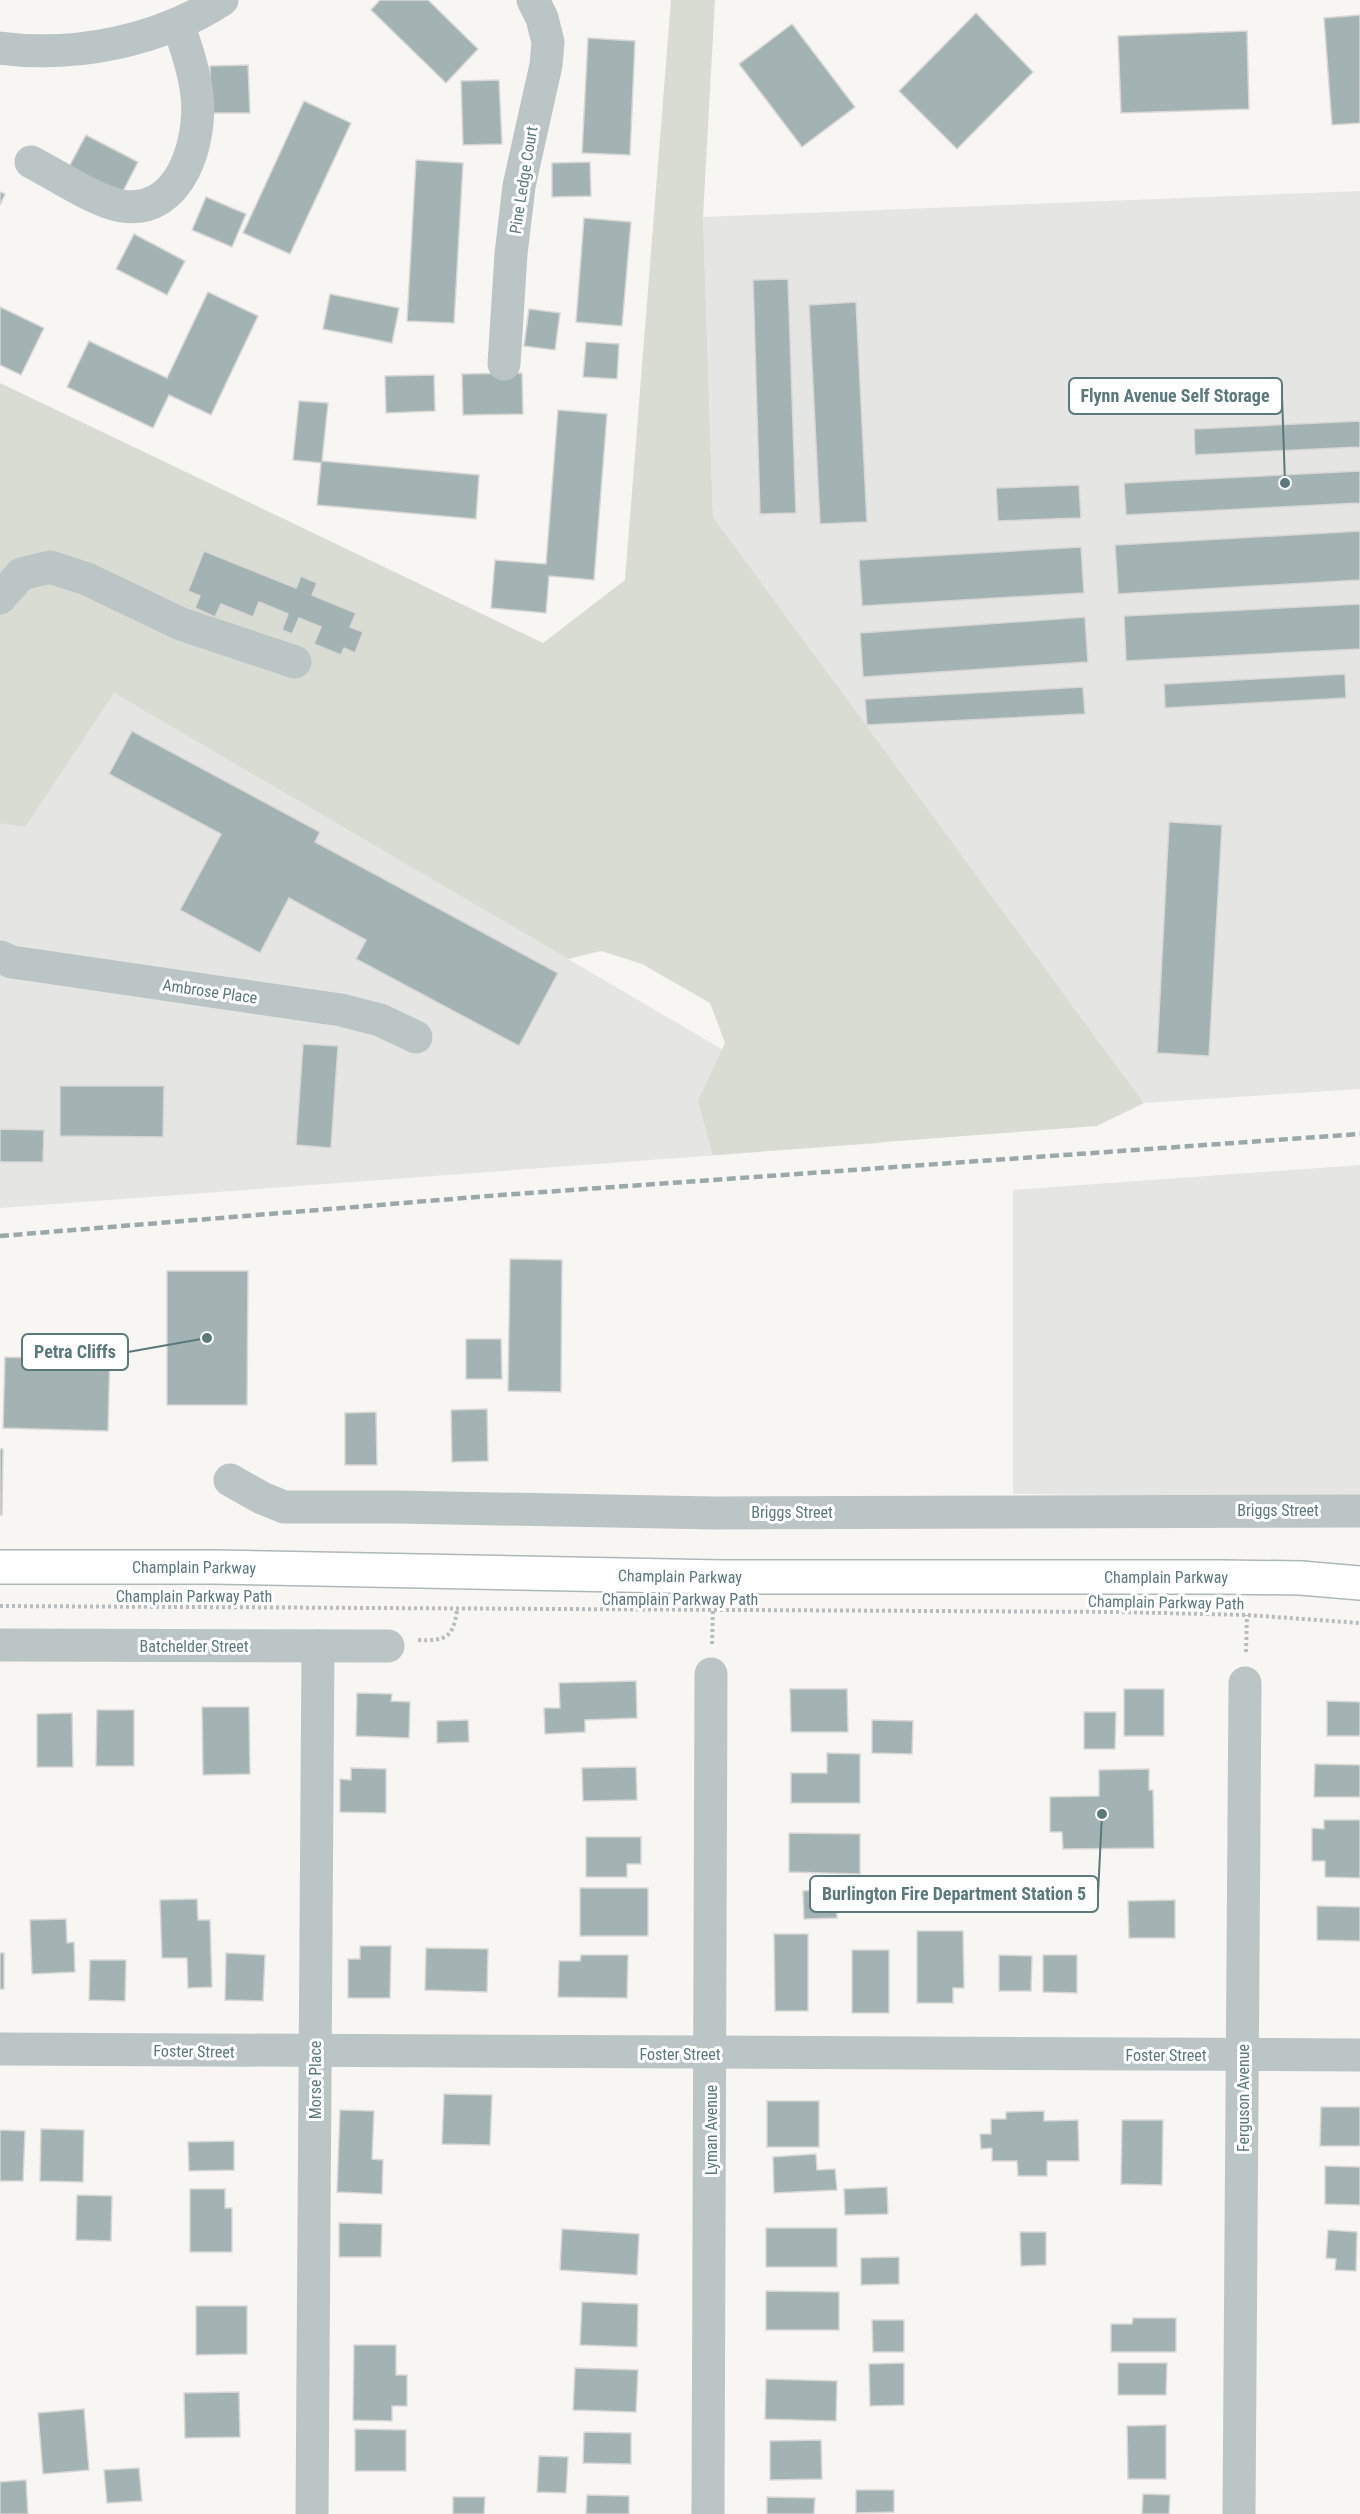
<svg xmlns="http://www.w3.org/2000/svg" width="1360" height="2514" font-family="'Roboto Condensed',sans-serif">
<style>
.built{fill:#e5e6e4}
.green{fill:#d9dcd2}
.building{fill:#a3b3b4;stroke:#d8d7d6;stroke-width:1.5}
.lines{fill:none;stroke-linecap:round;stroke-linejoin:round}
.major-casing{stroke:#aeb8b9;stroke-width:36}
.path{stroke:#b7bdbe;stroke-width:4;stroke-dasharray:3 3;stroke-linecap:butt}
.minor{stroke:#bcc5c6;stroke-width:33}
.major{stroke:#fff;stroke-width:33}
.rail{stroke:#9aa8aa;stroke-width:4.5;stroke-dasharray:9 4.5;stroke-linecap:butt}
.labels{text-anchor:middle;stroke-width:6;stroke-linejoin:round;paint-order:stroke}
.street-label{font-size:16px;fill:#5b787b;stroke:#fff}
.leader{fill:none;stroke:#5b787b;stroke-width:2}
.callout-dot{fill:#5b787b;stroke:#fff;stroke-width:2}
.callout{fill:#fff;stroke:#5b787b;stroke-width:2}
.callout-label{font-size:18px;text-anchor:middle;font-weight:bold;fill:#5b787b}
</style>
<rect width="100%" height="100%" fill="#f7f6f3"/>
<!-- built -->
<g class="built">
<polygon points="1360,191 1360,1089 1144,1103 713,517 703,217"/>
<polygon points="0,626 882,1143 0,1208"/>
<polygon points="1360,1165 1360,1498 1013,1494 1013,1190"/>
</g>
<!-- green -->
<polygon class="green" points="671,0 715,0 703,217 713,517 1144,1103 1097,1126 713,1155 698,1101 725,1043 710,1003 642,964 601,951 568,959 114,693 25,827 0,823 0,383 543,643 625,580"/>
<!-- building -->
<g class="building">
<polygon points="380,0 428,0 478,49 446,83 371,10"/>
<polygon points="976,13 1033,72 957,149 899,91"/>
<polygon points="1360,15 1360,123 1332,125 1324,18"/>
<polygon points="792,24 855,107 802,147 739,64"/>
<polygon points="1247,31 1249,109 1121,113 1118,36"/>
<polygon points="588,38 635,41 630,155 582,153"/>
<polygon points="248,65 250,113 211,113 210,66"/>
<polygon points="499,80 502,144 463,145 461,81"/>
<polygon points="304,101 351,123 290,254 243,233"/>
<polygon points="86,135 138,162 121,195 69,167"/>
<polygon points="416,160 463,163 454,323 407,321"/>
<polygon points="590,162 591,196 552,197 552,163"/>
<polygon points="0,192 5,194 0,205"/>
<polygon points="206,197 246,214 232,247 192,230"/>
<polygon points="584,218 631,222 622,326 576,322"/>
<polygon points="134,234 185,261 167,295 116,269"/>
<polygon points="788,279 796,513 760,514 753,280"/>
<polygon points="208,292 258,316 211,415 169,395 153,428 67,387 89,341 167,378"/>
<polygon points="330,294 399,308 392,343 323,329"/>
<polygon points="856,302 867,522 820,524 809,305"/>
<polygon points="0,307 44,328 21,375 0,365"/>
<polygon points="529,309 560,313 555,350 524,346"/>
<polygon points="586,342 619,344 617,379 583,377"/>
<polygon points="522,373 523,414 463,415 462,374"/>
<polygon points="434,375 435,411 386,413 385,376"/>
<polygon points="299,401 328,403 322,461 479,475 476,519 317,505 321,463 293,460"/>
<polygon points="558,410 607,414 594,580 549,576 546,613 491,608 495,560 546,564"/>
<polygon points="1360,421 1360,447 1195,455 1194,429"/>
<polygon points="1360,471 1360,503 1126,515 1124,483"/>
<polygon points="1079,485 1081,518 998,521 996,488"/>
<polygon points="1360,531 1360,580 1118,594 1115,545"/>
<polygon points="1081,547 1084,593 862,606 859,560"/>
<polygon points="204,551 296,588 301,576 317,583 312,595 356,613 350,627 363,632 355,653 344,648 341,655 314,644 321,627 299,618 292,634 282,630 288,614 259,602 253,617 221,604 215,617 195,608 200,596 188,591"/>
<polygon points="1360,604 1360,649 1126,661 1124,616"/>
<polygon points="1085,617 1088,662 863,677 860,633"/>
<polygon points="1345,674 1346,698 1165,708 1164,684"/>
<polygon points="1083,687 1085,714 867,725 865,699"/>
<polygon points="132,731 320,832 315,842 558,973 519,1046 356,959 366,940 289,898 260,953 180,910 221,834 109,774"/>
<polygon points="1169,822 1222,825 1209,1056 1157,1053"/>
<polygon points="303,1044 338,1046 331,1148 296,1145"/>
<polygon points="60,1086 164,1086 163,1137 60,1136"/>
<polygon points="0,1129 44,1130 43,1162 0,1162"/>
<polygon points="510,1259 562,1260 561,1392 508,1391"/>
<polygon points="167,1271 248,1271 247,1405 167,1405"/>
<polygon points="466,1339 501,1339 502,1379 466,1379"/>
<polygon points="65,1347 110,1348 108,1431 3,1428 5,1357 65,1359"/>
<polygon points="487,1409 488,1461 452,1462 451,1410"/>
<polygon points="376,1412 377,1465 345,1465 345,1413"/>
<polygon points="0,1449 3,1449 2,1515 0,1515"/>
<polygon points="636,1681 637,1718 585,1720 585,1732 545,1734 544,1708 560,1708 559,1683"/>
<polygon points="790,1689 847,1689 848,1732 791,1732"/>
<rect x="1124" y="1689" width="40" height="47"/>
<polygon points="357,1693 392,1694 391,1701 410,1702 409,1738 356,1736"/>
<polygon points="1327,1701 1360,1702 1360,1736 1327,1736"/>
<polygon points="202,1707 249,1707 250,1774 203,1775"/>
<polygon points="97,1710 134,1710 134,1766 96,1766"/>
<polygon points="1084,1712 1116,1712 1115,1749 1084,1749"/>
<polygon points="72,1713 73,1767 37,1767 37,1714"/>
<polygon points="468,1720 469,1742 437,1743 437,1721"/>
<polygon points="872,1720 913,1721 912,1754 872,1753"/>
<polygon points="827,1753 860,1754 860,1803 791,1803 791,1773 827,1773"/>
<polygon points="1315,1764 1360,1765 1360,1797 1314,1797"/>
<polygon points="636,1767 637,1800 583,1801 582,1768"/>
<polygon points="351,1768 386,1769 386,1813 340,1812 340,1779 351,1780"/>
<polygon points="1149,1769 1149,1790 1153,1790 1154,1848 1063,1849 1062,1832 1050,1832 1050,1797 1099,1796 1099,1770"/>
<polygon points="1324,1820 1360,1820 1360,1878 1325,1877 1325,1861 1312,1861 1312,1828 1324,1829"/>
<polygon points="789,1833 860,1834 860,1874 789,1872"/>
<polygon points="586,1837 641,1837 641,1864 627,1864 627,1877 586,1877"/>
<rect x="580" y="1888" width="68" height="48"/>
<polygon points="836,1889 837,1918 804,1919 803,1891"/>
<polygon points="197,1899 198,1920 210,1920 212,1987 188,1988 187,1958 162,1958 160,1900"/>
<polygon points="1175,1900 1175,1938 1129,1938 1128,1901"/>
<polygon points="1317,1906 1360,1907 1360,1941 1317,1940"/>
<polygon points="66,1919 67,1943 74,1942 75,1972 32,1974 30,1920"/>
<polygon points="917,1931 963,1931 964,1988 953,1988 953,2003 917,2003"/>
<polygon points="774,1934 808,1934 808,2011 775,2011"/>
<polygon points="360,1946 391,1946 390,1998 348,1998 348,1959 360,1959"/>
<polygon points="426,1948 488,1949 487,1992 425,1990"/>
<rect x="852" y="1950" width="37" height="63"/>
<rect x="0" y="1953" width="4" height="36"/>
<polygon points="226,1953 265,1955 263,2001 225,2000"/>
<polygon points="581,1955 628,1955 627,1998 558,1997 559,1961 580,1961"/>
<polygon points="999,1955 1032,1956 1031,1991 999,1991"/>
<polygon points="1043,1955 1077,1955 1077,1993 1043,1992"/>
<polygon points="90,1960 126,1960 125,2001 89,2000"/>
<polygon points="444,2094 492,2095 490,2145 442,2144"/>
<rect x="767" y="2101" width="52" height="46"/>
<polygon points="1321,2107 1360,2107 1360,2146 1320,2146"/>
<polygon points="340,2110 374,2111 372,2159 383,2160 382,2194 337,2192"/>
<polygon points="1044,2111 1044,2121 1078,2120 1079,2161 1047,2161 1047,2176 1018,2176 1017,2161 992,2161 992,2148 981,2149 980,2134 991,2134 991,2119 1006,2119 1006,2112"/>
<polygon points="1122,2120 1163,2120 1162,2185 1121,2184"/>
<polygon points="41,2129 84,2130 83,2182 40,2181"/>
<polygon points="0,2130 25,2131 23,2181 0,2181"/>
<polygon points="234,2141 234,2170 189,2171 188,2142"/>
<polygon points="816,2154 817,2170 835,2169 837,2190 774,2193 773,2157"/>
<polygon points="1325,2166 1360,2167 1360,2205 1325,2204"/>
<polygon points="887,2187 888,2214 845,2215 844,2189"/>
<polygon points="190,2189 225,2189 225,2208 232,2208 232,2252 190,2252"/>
<polygon points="77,2195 112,2196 111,2241 76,2240"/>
<polygon points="339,2223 382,2224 381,2257 339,2257"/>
<rect x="766" y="2228" width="71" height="39"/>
<polygon points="562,2229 639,2234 637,2275 560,2270"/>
<polygon points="1328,2230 1357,2232 1356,2271 1335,2270 1336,2259 1326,2258"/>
<polygon points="1020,2232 1046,2232 1046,2265 1021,2266"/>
<polygon points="899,2257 899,2284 861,2285 861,2258"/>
<polygon points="766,2291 839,2292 839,2330 766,2330"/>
<polygon points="582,2302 638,2304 637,2347 580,2345"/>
<polygon points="196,2306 247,2306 247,2354 196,2355"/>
<polygon points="1133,2318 1176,2318 1176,2352 1111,2352 1111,2324 1132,2324"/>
<polygon points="872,2320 904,2320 904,2352 873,2352"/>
<polygon points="354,2345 396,2345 396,2375 407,2375 407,2406 392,2406 392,2421 353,2420"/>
<polygon points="904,2363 904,2405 870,2406 869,2364"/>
<polygon points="1118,2363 1167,2363 1166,2395 1118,2395"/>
<polygon points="575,2368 638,2370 636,2412 573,2410"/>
<polygon points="766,2379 837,2381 836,2421 765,2419"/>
<polygon points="239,2392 240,2437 185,2438 184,2393"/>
<polygon points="84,2409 89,2470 43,2474 38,2413"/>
<polygon points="1166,2425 1166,2479 1128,2479 1127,2426"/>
<polygon points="355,2429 406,2430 406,2471 355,2471"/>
<polygon points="584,2432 631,2433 631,2464 583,2463"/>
<polygon points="821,2440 822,2479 770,2480 770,2441"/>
<polygon points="539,2456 568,2457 566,2493 537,2492"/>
<polygon points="139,2468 142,2501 107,2503 104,2470"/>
<polygon points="26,2480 28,2514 0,2514 0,2482"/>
<polygon points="856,2490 894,2490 894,2512 856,2513"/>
<polygon points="1143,2494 1170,2495 1169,2514 1142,2514"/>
<polygon points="587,2495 629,2496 629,2514 586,2514"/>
<polygon points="453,2497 485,2497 484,2514 453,2514"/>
<polygon points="767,2497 815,2498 814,2514 767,2514"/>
</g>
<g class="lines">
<defs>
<g id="major">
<path id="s1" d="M0,1567H214L722,1577H1222L1301,1578L1360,1583"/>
</g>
</defs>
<!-- major casing -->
<use href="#major" class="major-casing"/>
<!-- path -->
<g class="path">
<polyline points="0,1606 1119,1612 1247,1615 1360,1623"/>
<path d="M418,1640C446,1641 453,1638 457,1610"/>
<polyline points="712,1644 713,1611"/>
<polyline points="1246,1652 1247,1615"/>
</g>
<!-- minor -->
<g class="minor">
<path d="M0,48C75,58 159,41 222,0"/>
<path d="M31,162C55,174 96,202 122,206C181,215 202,141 197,95C194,70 186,47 178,24"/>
<polyline points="504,364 511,254 519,186 546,65 548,42 542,18 533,0"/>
<polyline points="0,598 21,574 50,567 87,579 181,624 295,662"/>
<polyline points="0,957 12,962 341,1010 380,1020 416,1037"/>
<polyline points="230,1480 262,1498 284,1507 397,1507 714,1513 1360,1511"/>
<polyline points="0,1645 388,1646"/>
<polyline points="0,2049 1360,2055"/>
<polyline points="312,2514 318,1646"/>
<polyline points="708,2514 711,1674"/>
<polyline points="1239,2514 1245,1683"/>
</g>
<!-- major -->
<use href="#major" class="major"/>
<!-- rail -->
<polyline class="rail" points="0,1236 501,1195 1360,1134"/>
</g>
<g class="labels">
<!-- street labels -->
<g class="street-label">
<text transform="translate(523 180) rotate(-81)" y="6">Pine Ledge Court</text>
<text transform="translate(210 991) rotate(8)" y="6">Ambrose Place</text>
<text x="1278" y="1516">Briggs Street</text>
<text x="792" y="1518">Briggs Street</text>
<text dy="6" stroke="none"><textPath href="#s1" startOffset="194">Champlain Parkway</textPath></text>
<text dy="6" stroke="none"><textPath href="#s1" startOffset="680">Champlain Parkway</textPath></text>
<text dy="6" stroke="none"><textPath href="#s1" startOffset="1166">Champlain Parkway</textPath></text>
<text x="194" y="1602">Champlain Parkway Path</text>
<text x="680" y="1605">Champlain Parkway Path</text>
<text transform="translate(1166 1602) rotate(1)" y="6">Champlain Parkway Path</text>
<text x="194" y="1652">Batchelder Street</text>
<text transform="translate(194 2051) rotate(1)" y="6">Foster Street</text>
<text x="680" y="2060">Foster Street</text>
<text x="1166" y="2061">Foster Street</text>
<text transform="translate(315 2080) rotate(-90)" y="6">Morse Place</text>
<text transform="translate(1243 2098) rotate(-90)" y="6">Ferguson Avenue</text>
<text transform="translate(711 2130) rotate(-90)" y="6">Lyman Avenue</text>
</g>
</g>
<!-- callouts -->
<path class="leader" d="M1285 483L1282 396M207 1338L128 1352M1102 1814L1098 1894"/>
<g class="callout-dot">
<circle cx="1285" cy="483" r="6"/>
<circle cx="207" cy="1338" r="6"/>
<circle cx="1102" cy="1814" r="6"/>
</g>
<g class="callout">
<rect x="1069" y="378" width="213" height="36" rx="6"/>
<rect x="22" y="1334" width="106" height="36" rx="6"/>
<rect x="810" y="1876" width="288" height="36" rx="6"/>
</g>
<g class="callout-label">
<text x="1175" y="402">Flynn Avenue Self Storage</text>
<text x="75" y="1358">Petra Cliffs</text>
<text x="954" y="1900">Burlington Fire Department Station 5</text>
</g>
</svg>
